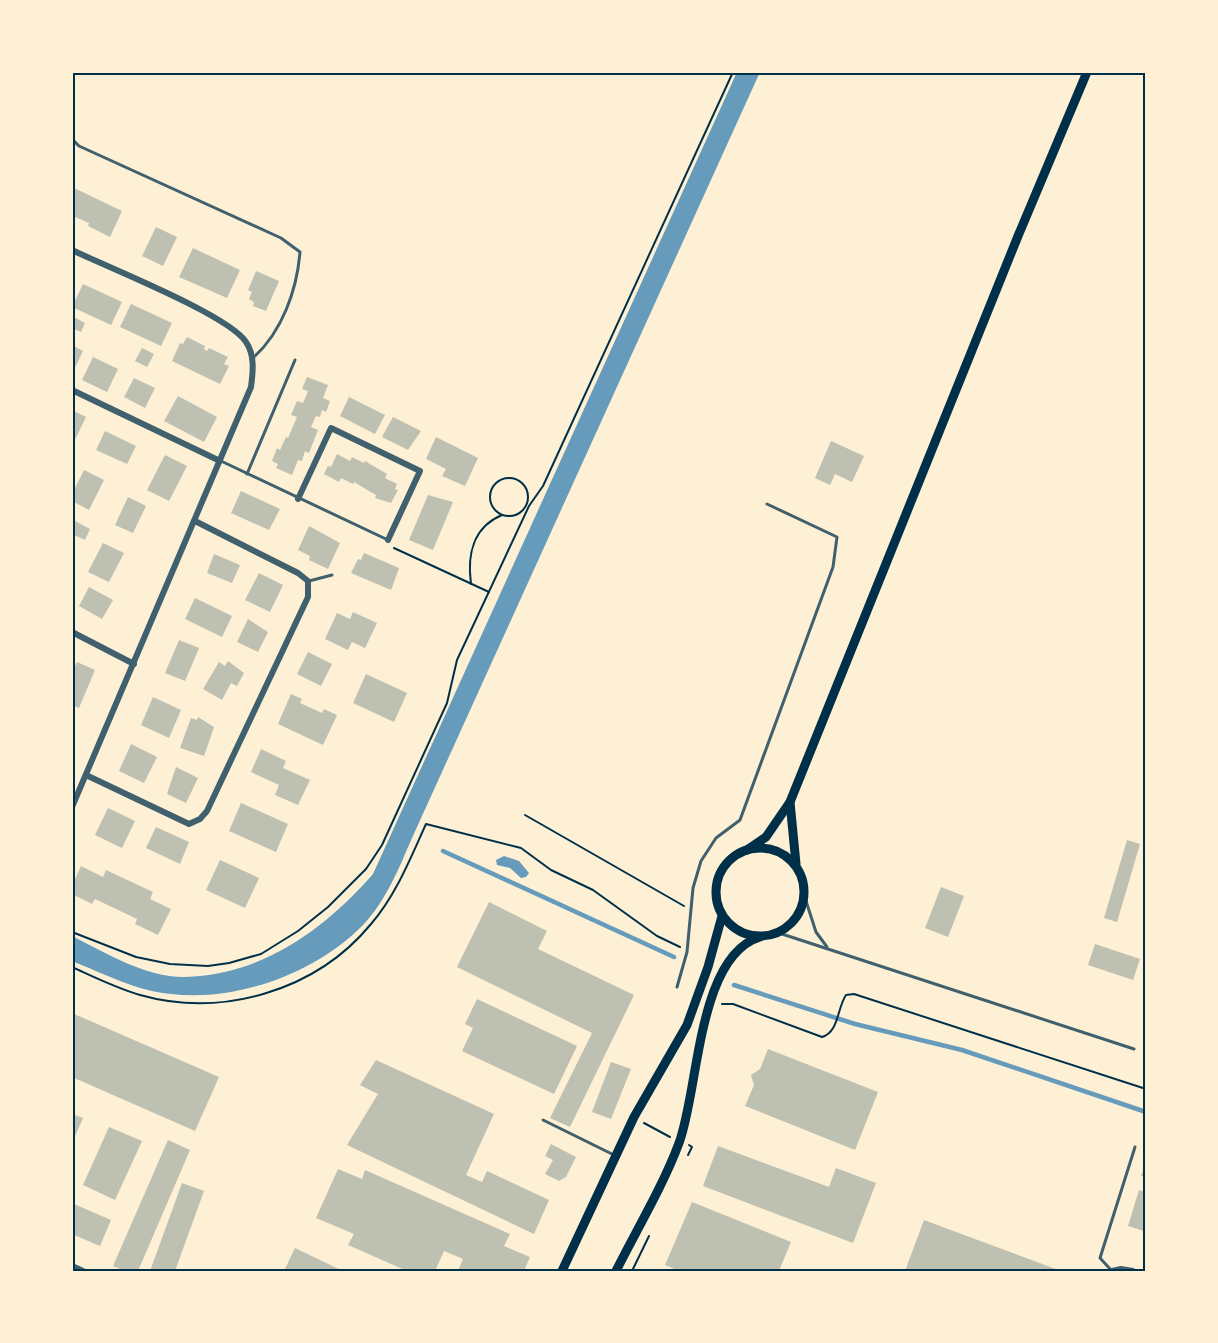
<svg xmlns="http://www.w3.org/2000/svg" width="1218" height="1343" font-family="'PT Sans Narrow',sans-serif">
<style>
.water{fill:#669bbc}
.lines{fill:none;stroke-linecap:round;stroke-linejoin:round}
.stream{stroke:#669bbc;stroke-width:4.5}
.building{fill:#bec0b2}
.path{stroke:#003049;stroke-width:2}
.service{stroke:#3f606c;stroke-width:3}
.minor{stroke:#3f606c;stroke-width:6}
.secondary{stroke:#003049;stroke-width:9}
.neatline{fill:none;stroke:#003049;stroke-width:2}
</style>
<rect width="100%" height="100%" fill="#fdf0d5"/>
<!-- water -->
<g class="water">
<path d="M737,72H760L412,838C399,868 386,901 363,925C316,973 237,1002 171,994C137,991 104,974 72,961V936C106,953 145,977 184,977C261,976 325,929 373,874Z"/>
<polygon points="504,856 519,861 529,873 526,877 521,878 510,868 497,865 496,860"/>
</g>
<g class="lines">
<!-- stream -->
<g class="stream">
<polyline points="443,851 674,957"/>
<polyline points="734,985 855,1024 962,1050 1146,1112"/>
</g>
</g>
<!-- building -->
<g class="building">
<polygon points="72,187 122,211 110,237 88,226 89,223 75,217 72,218"/>
<polygon points="156,227 177,237 163,266 142,256"/>
<polygon points="193,248 240,270 227,298 179,277"/>
<polygon points="256,271 279,281 266,311 253,306 254,302 249,299 252,292 248,290"/>
<polygon points="83,284 122,302 111,325 72,307"/>
<polygon points="131,304 172,323 161,346 120,327"/>
<polygon points="72,316 85,323 81,332 72,328"/>
<polygon points="187,337 205,346 204,349 207,351 209,348 228,357 224,364 229,366 220,384 172,361 180,343 183,344"/>
<polygon points="72,345 83,351 72,374"/>
<polygon points="142,348 154,354 147,367 135,361"/>
<polygon points="93,357 118,369 107,392 82,380"/>
<polygon points="307,377 328,385 323,398 330,401 326,412 322,410 320,417 316,416 311,427 318,430 309,453 305,451 302,461 298,460 292,475 276,468 278,464 272,461 277,448 280,450 286,437 288,438 297,417 291,415 297,401 303,403 308,391 302,389"/>
<polygon points="134,378 155,388 145,408 124,397"/>
<polygon points="178,396 217,417 204,442 164,421"/>
<polygon points="349,397 385,415 375,434 340,416"/>
<polygon points="72,410 86,417 72,446"/>
<polygon points="393,417 421,431 408,450 382,437"/>
<polygon points="105,431 136,446 127,464 96,450"/>
<polygon points="436,437 478,458 465,486 442,476 446,469 426,459"/>
<polygon points="831,441 864,456 852,482 835,474 830,485 815,478"/>
<polygon points="337,454 350,461 352,457 364,463 365,461 387,474 385,478 397,484 395,489 398,490 391,503 375,498 376,495 354,482 353,484 341,478 339,482 324,474 328,466 331,467"/>
<polygon points="165,455 187,466 169,501 147,490"/>
<polygon points="84,470 104,480 89,510 72,501 72,494"/>
<polygon points="241,491 280,509 269,530 231,513"/>
<polygon points="428,495 453,502 433,550 409,540"/>
<polygon points="128,497 146,506 133,533 115,525"/>
<polygon points="75,521 90,529 85,540 72,534"/>
<polygon points="309,526 340,543 328,569 309,560 310,556 298,550"/>
<polygon points="103,543 124,553 109,582 88,572"/>
<polygon points="364,553 399,568 391,590 351,573 358,559 361,560"/>
<polygon points="214,554 240,565 232,583 207,573"/>
<polygon points="259,573 283,585 270,612 245,600"/>
<polygon points="89,587 113,600 102,619 79,606"/>
<polygon points="195,598 232,616 222,637 185,619"/>
<polygon points="353,612 377,623 365,648 352,642 348,650 325,639 337,613 350,619"/>
<polygon points="248,619 268,632 258,652 237,642"/>
<polygon points="179,640 199,648 185,681 165,673"/>
<polygon points="308,652 332,664 321,686 297,674"/>
<polygon points="228,661 244,673 237,686 231,683 222,700 203,689 219,662 225,666"/>
<polygon points="77,662 95,670 79,708 72,705 72,673"/>
<polygon points="366,674 407,693 394,722 353,703"/>
<polygon points="291,694 302,699 300,703 322,713 324,709 337,715 323,745 278,724"/>
<polygon points="153,697 181,710 169,738 141,725"/>
<polygon points="198,717 214,727 204,756 180,748 191,718 197,720"/>
<polygon points="131,744 157,757 144,783 119,771"/>
<polygon points="261,749 286,761 283,768 310,780 298,805 275,795 279,785 251,772"/>
<polygon points="176,767 198,778 186,803 167,794"/>
<polygon points="241,803 288,824 276,852 229,831"/>
<polygon points="108,808 135,821 122,848 95,835"/>
<polygon points="156,827 189,842 180,864 146,848"/>
<polygon points="1127,840 1140,844 1117,922 1104,918"/>
<polygon points="220,860 259,878 245,908 206,890"/>
<polygon points="81,866 103,877 106,870 153,892 150,899 171,909 158,935 135,924 137,919 95,899 92,904 72,894 72,886"/>
<polygon points="941,887 964,896 948,937 925,928"/>
<polygon points="489,902 547,931 538,949 634,995 570,1127 550,1118 592,1033 457,967"/>
<polygon points="1095,944 1140,959 1133,980 1088,965"/>
<polygon points="477,999 577,1046 554,1094 462,1051 473,1028 465,1024"/>
<polygon points="72,1013 219,1077 195,1131 72,1077"/>
<polygon points="768,1049 878,1092 855,1150 745,1106 754,1085 751,1075 760,1069"/>
<polygon points="376,1060 494,1114 466,1175 482,1182 487,1171 549,1200 534,1234 347,1145 378,1094 360,1085"/>
<polygon points="611,1062 631,1069 611,1119 592,1112"/>
<polygon points="72,1114 83,1118 72,1143"/>
<polygon points="109,1127 142,1141 115,1200 83,1185"/>
<polygon points="168,1140 190,1150 138,1271 125,1271 113,1266"/>
<polygon points="551,1144 576,1157 566,1177 559,1181 545,1174 553,1160 545,1156"/>
<polygon points="718,1146 829,1187 836,1168 876,1183 853,1243 703,1186"/>
<polygon points="1146,1163 1146,1177 1141,1176"/>
<polygon points="338,1169 362,1179 365,1170 510,1234 504,1246 530,1257 524,1271 458,1271 463,1259 444,1251 435,1271 407,1271 348,1245 354,1234 316,1218"/>
<polygon points="182,1183 204,1191 175,1271 150,1271"/>
<polygon points="1139,1190 1146,1192 1144,1231 1128,1226"/>
<polygon points="692,1202 791,1242 779,1271 679,1271 665,1265"/>
<polygon points="74,1204 111,1220 100,1246 72,1234"/>
<polygon points="924,1220 1061,1271 905,1271"/>
<polygon points="295,1248 343,1271 284,1271"/>
</g>
<g class="lines">
<!-- path -->
<g class="path">
<circle cx="509" cy="497" r="19"/>
<polyline points="394,548 489,592"/>
<path d="M471,584C467,555 473,527 502,515"/>
<polyline points="525,815 684,906"/>
<polyline points="72,932 136,957 170,964 208,966 229,963 261,954 298,931 328,907 366,869 382,845 447,703 457,660 529,506 543,486 733,72"/>
<path d="M72,967C94,977 116,988 140,995C222,1018 316,991 371,924C396,895 410,859 426,824L521,848L551,870L593,890L657,936L680,947"/>
<path d="M722,1004H733L822,1037C839,1032 837,1008 846,995L854,994L1146,1089"/>
<polyline points="644,1123 670,1137"/>
<polyline points="688,1155 692,1147 689,1145"/>
<polyline points="632,1271 649,1236"/>
</g>
<!-- service -->
<g class="service">
<path d="M72,139L79,146L281,238L300,252C297,290 282,332 253,358"/>
<polyline points="221,461 388,540"/>
<polyline points="247,474 295,360"/>
<polyline points="309,581 332,575"/>
<polyline points="805,898 816,932 827,947"/>
<polyline points="779,933 1134,1049"/>
<polyline points="677,987 687,952 693,888 701,861 716,838 740,820 833,567 837,537 767,504"/>
<polyline points="543,1120 614,1155"/>
<polyline points="1111,1270 1100,1258 1135,1147"/>
</g>
<!-- minor -->
<g class="minor">
<path d="M72,250C107,267 229,315 246,342C255,355 253,372 251,387L72,807"/>
<polyline points="72,390 220,461"/>
<polyline points="298,499 331,428 420,471 388,540"/>
<polyline points="72,632 134,664"/>
<polyline points="86,775 189,824 200,819 207,811 308,597 308,581 298,573 195,521"/>
<polyline points="72,1266 83,1271"/>
<polyline points="1112,1271 1121,1269 1133,1271"/>
</g>
<!-- secondary -->
<g class="secondary">
<polyline points="790,802 796,864"/>
<circle cx="760" cy="892" r="44"/>
<polyline points="747,850 766,837 790,802 1018,236 1087,72"/>
<polyline points="562,1271 634,1117 687,1025 708,967 722,916"/>
<path d="M616,1271C637,1229 663,1186 679,1143C699,1090 697,956 760,937"/>
</g>
</g>
<!-- border -->
<rect width="1218" height="1343" fill="none" stroke="#fdf0d5" stroke-width="147"/>
<rect x="74" y="74" width="1070" height="1196" class="neatline"/>
</svg>
